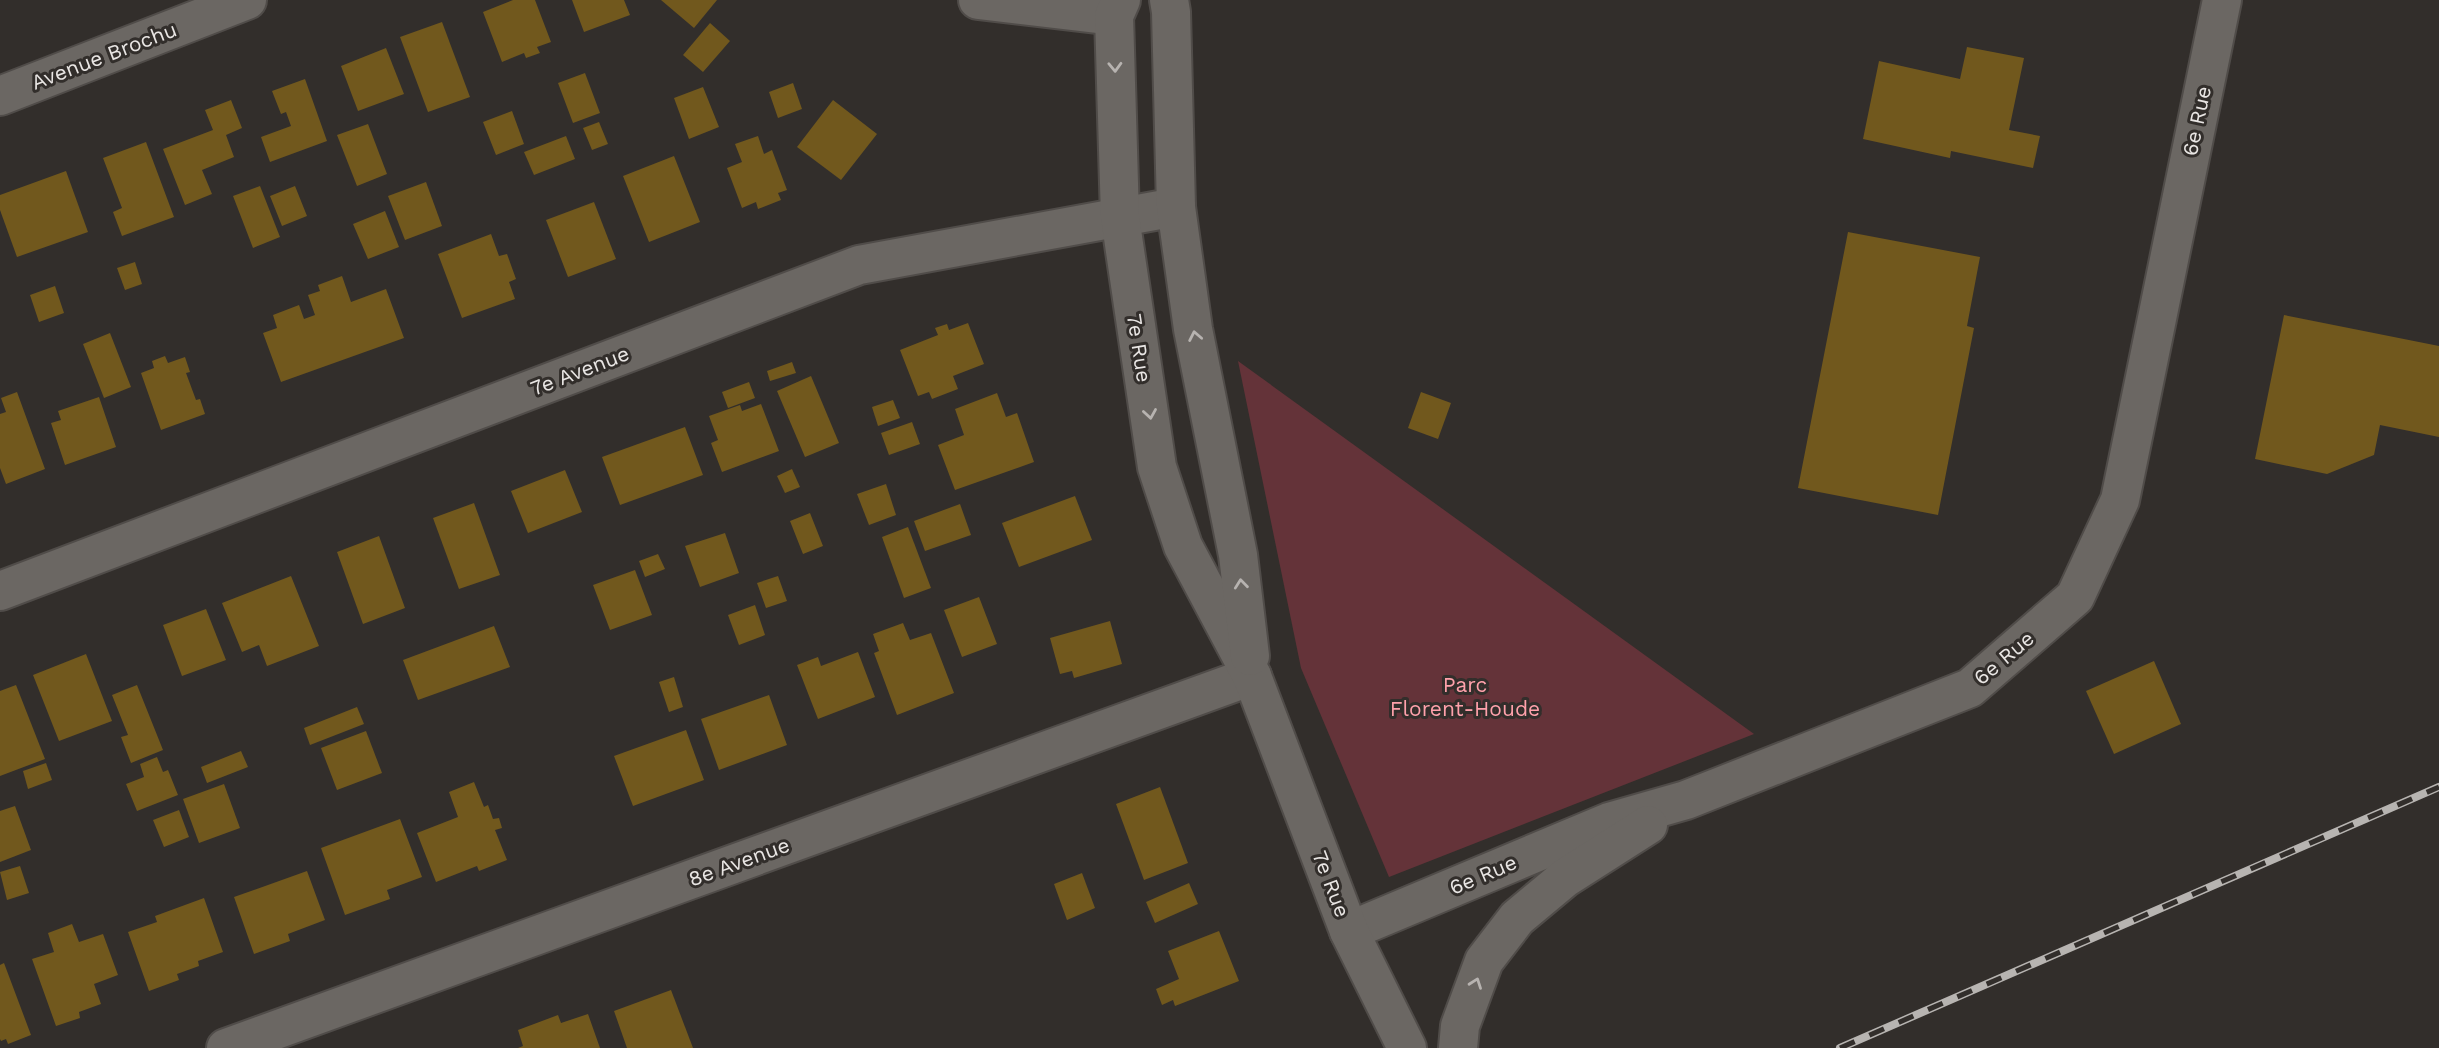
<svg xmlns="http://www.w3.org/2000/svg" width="2439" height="1048" font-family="'Work Sans',sans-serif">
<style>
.green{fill:#643339}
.building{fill:#71581d}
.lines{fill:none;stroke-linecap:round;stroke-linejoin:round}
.street-casing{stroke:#504c49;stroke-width:42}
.secondary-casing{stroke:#504c49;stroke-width:42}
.street{stroke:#6b6763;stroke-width:38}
.secondary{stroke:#6b6763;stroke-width:38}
.rail-casing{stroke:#b7b4b1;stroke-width:8}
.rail{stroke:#322e2b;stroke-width:5;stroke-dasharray:16;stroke-linecap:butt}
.oneway{stroke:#b7b3b0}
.labels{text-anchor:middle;stroke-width:6;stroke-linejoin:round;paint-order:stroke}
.street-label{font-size:21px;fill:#e9e6e4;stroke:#322e2b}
.park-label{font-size:21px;fill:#ffa1ab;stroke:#322e2b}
</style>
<rect width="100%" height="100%" fill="#322e2b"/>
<!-- green -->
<polygon class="green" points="1238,361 1754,734 1389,877 1301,668"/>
<!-- building -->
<g class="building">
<polygon points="513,0 535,0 551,42 537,47 540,53 526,58 524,53 502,62 483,12"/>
<polygon points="572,0 624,0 630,15 584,32"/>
<polygon points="661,0 717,0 694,28"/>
<polygon points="442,22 470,97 428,112 400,37"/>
<polygon points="710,23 730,41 703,72 683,55"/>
<polygon points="1967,47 2024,58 2009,130 2040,136 2033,168 1951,151 1950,158 1863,139 1879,61 1960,79"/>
<polygon points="386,48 404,94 358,111 341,66"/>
<polygon points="585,73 600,113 573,123 558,83"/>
<polygon points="305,79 327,141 270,162 261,137 291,126 286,112 281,114 272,91"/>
<polygon points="793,83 802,109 778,118 769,92"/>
<polygon points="703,87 719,127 689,139 674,98"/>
<polygon points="231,100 242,128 226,135 234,157 202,170 212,194 185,205 163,149 213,130 205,110"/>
<polygon points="833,100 877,134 841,180 797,147"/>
<polygon points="512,111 524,144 496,155 483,122"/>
<polygon points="599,122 608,144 592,150 583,128"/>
<polygon points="368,124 387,174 357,186 337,135"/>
<polygon points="566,136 575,159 534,175 524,152"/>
<polygon points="758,136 764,154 772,150 787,190 778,193 781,200 758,209 756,202 742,208 727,168 742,162 735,144"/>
<polygon points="146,142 174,217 122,236 113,212 122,208 103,158"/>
<polygon points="674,156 700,222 649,242 623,176"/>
<polygon points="66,171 88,232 17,257 0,210 0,195"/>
<polygon points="426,182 442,226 405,240 388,196"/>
<polygon points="260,186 280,237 253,248 233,196"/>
<polygon points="295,186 307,216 282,226 270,196"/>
<polygon points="594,202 616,259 568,277 546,220"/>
<polygon points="385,211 399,247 368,259 353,224"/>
<polygon points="1848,232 1980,257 1967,326 1974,328 1938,515 1798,488"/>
<polygon points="491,234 499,256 507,254 516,279 509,282 515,299 462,318 438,254"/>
<polygon points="135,262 142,284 125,290 117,268"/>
<polygon points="342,276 351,302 386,289 404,338 281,382 263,333 277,328 273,315 299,305 304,319 315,315 308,295 320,291 318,285"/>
<polygon points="55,286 64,313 39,322 30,295"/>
<polygon points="2284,315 2439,346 2439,437 2380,425 2374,455 2327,474 2255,459"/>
<polygon points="968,323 984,364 953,376 958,389 932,399 929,392 918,396 900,350 938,335 935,328 947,324 949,330"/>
<polygon points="110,333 131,387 104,398 83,344"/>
<polygon points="165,356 168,363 185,357 190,372 186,373 196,400 200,399 205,414 161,430 141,373 154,368 152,361"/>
<polygon points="792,362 796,373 770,381 767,371"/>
<polygon points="811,376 839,443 805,457 777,391"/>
<polygon points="749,382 755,398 728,408 722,392"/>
<polygon points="17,392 45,469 6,484 0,468 0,414 6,412 1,398"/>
<polygon points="1421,392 1451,403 1438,439 1408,428"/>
<polygon points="997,393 1006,417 1017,413 1034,462 955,490 938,445 964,435 955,409"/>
<polygon points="99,397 116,447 65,465 51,423 61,420 58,411"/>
<polygon points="893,400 900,418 878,426 872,407"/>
<polygon points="761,404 779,451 722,472 711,443 718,440 709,416 740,405 742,411"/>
<polygon points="912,422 920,444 889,455 881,433"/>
<polygon points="685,427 703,475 620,505 602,457"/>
<polygon points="792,469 800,487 785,493 777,476"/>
<polygon points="565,470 582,512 528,533 511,491"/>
<polygon points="886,484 896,515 869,525 857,494"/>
<polygon points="1075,496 1092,540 1019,567 1002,523"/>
<polygon points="474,503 500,575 459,589 433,518"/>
<polygon points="960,504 971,535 925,551 914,521"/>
<polygon points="810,513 823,546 803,554 790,521"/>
<polygon points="908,527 931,588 904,598 882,537"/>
<polygon points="725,533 739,573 700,587 685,546"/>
<polygon points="379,536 405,608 363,624 337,552"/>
<polygon points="658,554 665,569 645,577 639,561"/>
<polygon points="635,570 652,615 610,630 593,585"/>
<polygon points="291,576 319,646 267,666 259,645 242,652 222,603"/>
<polygon points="778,576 787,601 766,608 757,583"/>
<polygon points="979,597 997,644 962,657 944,610"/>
<polygon points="755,605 765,635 739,645 728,615"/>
<polygon points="206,609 226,660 182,676 163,625"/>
<polygon points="1110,621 1122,664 1074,678 1072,671 1060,674 1050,638"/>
<polygon points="903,623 910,640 931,633 954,693 897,715 874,653 879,651 873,634"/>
<polygon points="494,626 510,667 418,700 403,660"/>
<polygon points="858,652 875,697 818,719 797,665 818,657 821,666"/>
<polygon points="86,654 112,721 59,741 33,675"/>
<polygon points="2154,661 2181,724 2114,754 2086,691"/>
<polygon points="674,677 683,707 669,712 659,682"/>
<polygon points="16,685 45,759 0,776 0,691"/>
<polygon points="137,685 163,750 131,763 121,737 128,735 112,695"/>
<polygon points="769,695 787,745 719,770 701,719"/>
<polygon points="357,707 364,724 310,745 304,728"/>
<polygon points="686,730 704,780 633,806 614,756"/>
<polygon points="366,731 382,773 337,790 321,748"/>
<polygon points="241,751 248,767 207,783 201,767"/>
<polygon points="157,757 163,772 168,770 178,795 137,811 126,784 144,777 140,764"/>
<polygon points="46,763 52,780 28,789 23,771"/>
<polygon points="474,782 484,807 488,805 493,819 499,818 502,828 495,830 507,860 479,871 477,866 436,882 417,833 458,817 449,792"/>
<polygon points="224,784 240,828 199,843 183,799"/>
<polygon points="1160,787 1188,863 1144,880 1116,804"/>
<polygon points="15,806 31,850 0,862 0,811"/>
<polygon points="179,810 189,837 164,847 153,820"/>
<polygon points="400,819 422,877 387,890 390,899 345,915 321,848"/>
<polygon points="20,866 29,893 7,900 0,872"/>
<polygon points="307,871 325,920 288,934 290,941 254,954 234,897"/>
<polygon points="1082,873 1095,908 1067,920 1054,884"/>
<polygon points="1189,883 1198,904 1155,923 1146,902"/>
<polygon points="204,898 223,952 198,961 199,966 177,974 179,980 149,991 128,932 157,922 155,916"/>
<polygon points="72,924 79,942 103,934 118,975 94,984 101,1004 79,1012 80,1018 56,1026 32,959 54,952 48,933"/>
<polygon points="1219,931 1239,981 1175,1006 1173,1000 1162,1005 1156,989 1179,979 1168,951"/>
<polygon points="4,963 31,1035 8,1044 6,1039 1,1041 0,1039 0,965"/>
<polygon points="671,990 693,1048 627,1048 614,1011"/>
<polygon points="588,1014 600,1048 518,1048 523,1046 518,1030 558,1015 561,1023"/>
</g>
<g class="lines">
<defs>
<g id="street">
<polyline points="978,0 1114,16"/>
<polyline points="0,96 247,0"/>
<polyline points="0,591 859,265 1176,207"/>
<polyline points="1349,931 1609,822 1686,800 1970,688 2075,597 2120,500 2222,0"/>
<polyline points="226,1048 1252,676"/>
<polyline points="1458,1048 1460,1026 1484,961 1517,918 1565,878 1648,825"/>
</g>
<g id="secondary">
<polyline points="1121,0 1114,16 1120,217 1157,467 1183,546 1252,676 1349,931 1407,1048"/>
<polyline points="1169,0 1171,12 1176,207 1193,329 1238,555 1250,656"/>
</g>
</defs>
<!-- street casing -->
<use href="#street" class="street-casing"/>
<!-- secondary casing -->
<use href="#secondary" class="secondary-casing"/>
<!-- street -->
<use href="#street" class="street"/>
<!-- secondary -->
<use href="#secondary" class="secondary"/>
<defs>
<polyline id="rail" points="1840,1048 2439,787"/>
</defs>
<!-- rail casing -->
<use href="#rail" class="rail-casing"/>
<!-- rail -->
<use href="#rail" class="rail"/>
</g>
<!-- one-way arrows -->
<defs><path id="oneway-chevron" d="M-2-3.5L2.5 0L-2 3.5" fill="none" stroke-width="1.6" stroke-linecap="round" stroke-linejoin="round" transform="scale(1.75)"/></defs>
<g class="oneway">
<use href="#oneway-chevron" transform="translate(1115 67) rotate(88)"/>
<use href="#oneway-chevron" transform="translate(1195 336) rotate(-101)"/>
<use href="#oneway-chevron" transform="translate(1150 414) rotate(81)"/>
<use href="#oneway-chevron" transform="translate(1241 584) rotate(-96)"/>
<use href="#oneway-chevron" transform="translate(1476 983) rotate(-70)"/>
</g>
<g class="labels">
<!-- street labels -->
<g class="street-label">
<text transform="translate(104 56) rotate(-21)" y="7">Avenue Brochu</text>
<text transform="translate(2197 121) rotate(-78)" y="7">6e Rue</text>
<text transform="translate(1139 348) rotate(81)" y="7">7e Rue</text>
<text transform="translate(580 371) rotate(-21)" y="7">7e Avenue</text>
<text transform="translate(2004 658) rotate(-40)" y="7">6e Rue</text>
<text transform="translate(739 862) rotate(-20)" y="7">8e Avenue</text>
<text transform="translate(1483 875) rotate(-23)" y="7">6e Rue</text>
<text transform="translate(1331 884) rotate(69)" y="7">7e Rue</text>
</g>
<!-- park labels -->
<g class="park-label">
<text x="1465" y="692">Parc<tspan x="1465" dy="24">Florent-Houde</tspan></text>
</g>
</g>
</svg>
